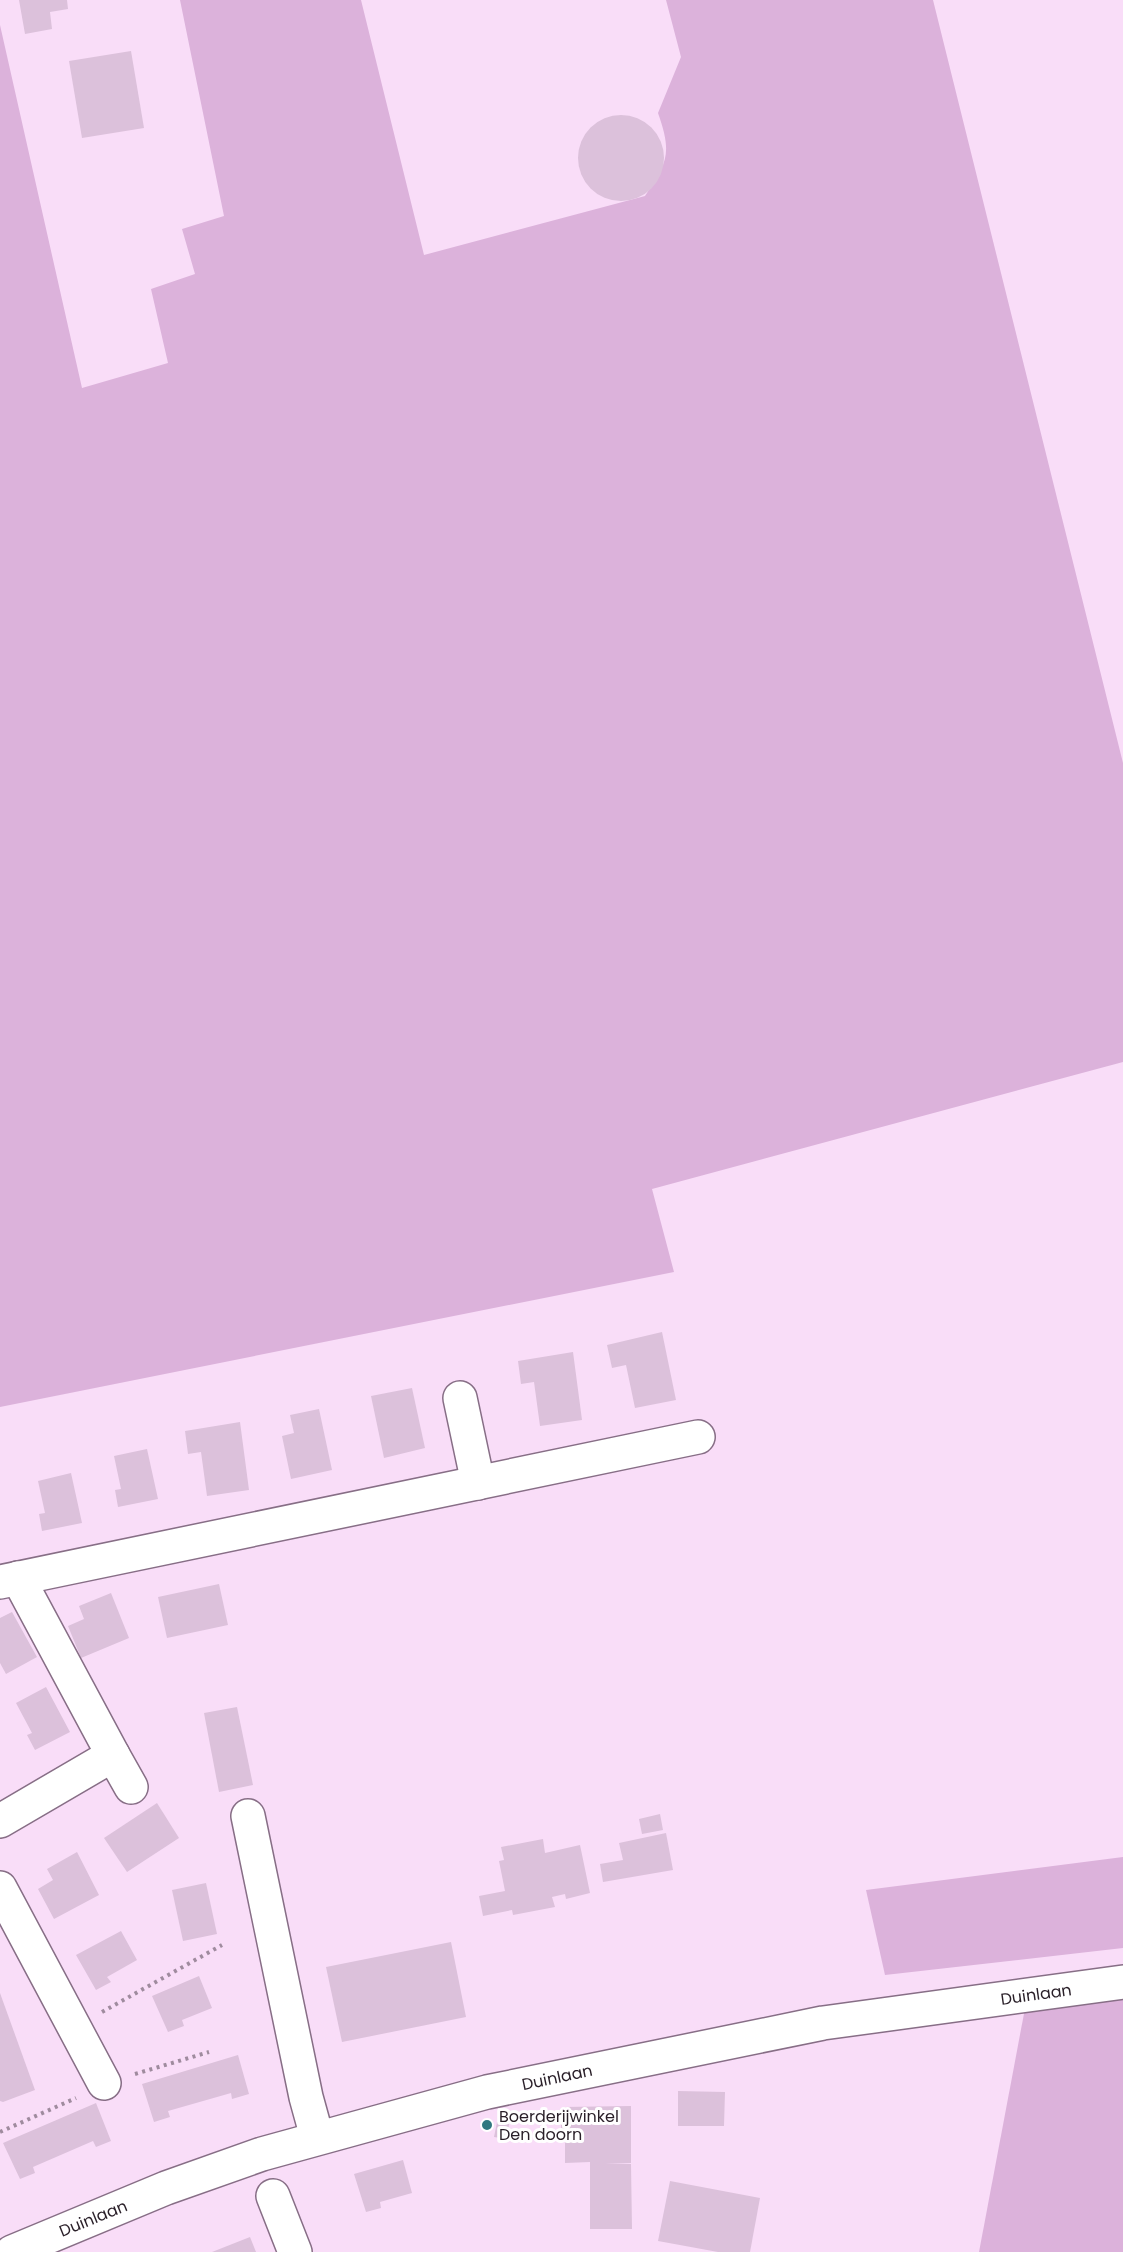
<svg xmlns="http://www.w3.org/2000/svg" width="1123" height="2252" font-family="Poppins,sans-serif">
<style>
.green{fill:#dcb2db}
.building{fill:#dcc1db}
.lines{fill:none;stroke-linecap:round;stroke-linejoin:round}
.minor-casing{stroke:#876e86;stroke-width:36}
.path{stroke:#9f8b9e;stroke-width:4;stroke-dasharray:3 4.5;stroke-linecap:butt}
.minor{stroke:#fff;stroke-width:33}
.poi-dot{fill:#307880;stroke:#fff;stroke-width:2}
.labels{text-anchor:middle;stroke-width:6;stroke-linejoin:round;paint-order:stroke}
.street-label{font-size:16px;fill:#291f28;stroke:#fff}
.poi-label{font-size:16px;fill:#291f28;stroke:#fff;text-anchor:start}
</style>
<rect width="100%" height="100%" fill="#f9ddf8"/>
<!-- green -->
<g class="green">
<path d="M180,0H361L424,255L645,196C668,162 672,153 658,113L681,57L666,0H933L1123,763V1062L652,1189L674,1272L0,1407V25L82,388L168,363L151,289L195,274L182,229L224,216Z"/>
<polygon points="1123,1857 1123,1948 885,1975 866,1890"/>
<polygon points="1123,1990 1123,2252 979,2252 1026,2003"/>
</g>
<!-- building -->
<g class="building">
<polygon points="19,0 67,0 68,9 50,12 52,29 25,34"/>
<polygon points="131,51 144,128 82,138 69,61"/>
<circle cx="621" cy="158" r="43"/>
<polygon points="662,1332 676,1400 635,1408 626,1365 612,1368 607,1345"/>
<polygon points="573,1352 582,1420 540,1426 534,1382 521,1384 518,1361"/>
<polygon points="412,1388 425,1448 384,1458 371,1396"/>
<polygon points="319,1409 332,1470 291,1479 282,1436 294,1433 290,1415"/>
<polygon points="240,1422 249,1490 207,1496 201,1452 188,1454 185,1431"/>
<polygon points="147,1449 158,1499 118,1507 115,1490 121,1489 114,1456"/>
<polygon points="71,1473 82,1523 42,1531 39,1514 45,1513 38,1481"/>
<polygon points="219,1584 228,1625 167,1638 158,1597"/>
<polygon points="111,1593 129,1638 81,1658 68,1626 84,1619 79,1606"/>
<polygon points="12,1612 37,1657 6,1674 0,1663 0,1618"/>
<polygon points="46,1687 70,1732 35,1750 27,1735 32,1733 16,1703"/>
<polygon points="237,1707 253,1785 219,1792 204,1713"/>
<polygon points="157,1803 179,1838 127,1872 104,1838"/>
<polygon points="660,1814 663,1830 642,1834 639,1819"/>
<polygon points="666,1833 673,1870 603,1882 600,1864 623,1860 619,1843"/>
<polygon points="543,1839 545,1853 580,1845 590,1893 566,1899 565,1894 552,1897 555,1907 513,1915 512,1910 483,1916 479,1896 505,1891 499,1861 504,1860 501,1847"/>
<polygon points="77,1852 99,1895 54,1919 38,1889 53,1880 47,1869"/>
<polygon points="206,1883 217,1934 183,1941 172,1890"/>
<polygon points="121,1931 137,1960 107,1977 111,1982 96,1990 76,1955"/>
<polygon points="451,1942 466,2017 342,2042 326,1967"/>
<polygon points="199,1976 212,2008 182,2020 184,2026 168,2032 152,1996"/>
<polygon points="0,1993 35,2090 3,2102 0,2101"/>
<polygon points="238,2055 249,2094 232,2099 231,2093 168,2111 170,2117 154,2122 142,2084"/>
<polygon points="678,2091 725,2092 724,2126 678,2126"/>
<polygon points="96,2103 111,2141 96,2147 93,2141 33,2167 35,2173 20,2179 3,2143"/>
<polygon points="631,2106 631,2163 605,2163 631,2164 632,2229 590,2229 590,2162 565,2163 565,2131 561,2131 561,2126 563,2107"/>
<polygon points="497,2122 509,2124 507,2139 494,2137"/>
<polygon points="403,2160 412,2193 380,2202 381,2208 366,2212 354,2174"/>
<polygon points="670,2181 760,2198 750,2252 718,2252 658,2241"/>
<polygon points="250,2237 256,2252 212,2252"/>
</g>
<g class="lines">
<defs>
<g id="minor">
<polyline points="460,1398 478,1483"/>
<polyline points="0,1582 698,1437"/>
<polyline points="113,1755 131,1787"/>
<polyline points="248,1816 306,2097 317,2137"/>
<polyline points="0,1821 113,1755 18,1578"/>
<polyline points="0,1888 104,2083"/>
<polyline points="273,2196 295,2252"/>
<polyline points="12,2252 166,2188 262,2154 487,2092 823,2023 1123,1982"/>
</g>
</defs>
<!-- minor casing -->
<use href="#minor" class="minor-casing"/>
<!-- path -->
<g class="path">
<polyline points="102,2012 222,1945"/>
<polyline points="135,2074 209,2052"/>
<polyline points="0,2132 76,2098"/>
</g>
<!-- minor -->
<use href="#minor" class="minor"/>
</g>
<!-- markers -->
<circle class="poi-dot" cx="487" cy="2125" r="6"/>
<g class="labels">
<!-- street labels -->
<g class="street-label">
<text transform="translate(1036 1994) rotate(-8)" y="6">Duinlaan</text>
<text transform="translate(557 2077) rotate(-12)" y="6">Duinlaan</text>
<text transform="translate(93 2218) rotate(-22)" y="6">Duinlaan</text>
</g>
<!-- poi labels -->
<g class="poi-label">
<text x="499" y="2122">Boerderijwinkel<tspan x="499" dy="18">Den doorn</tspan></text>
</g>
</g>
</svg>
